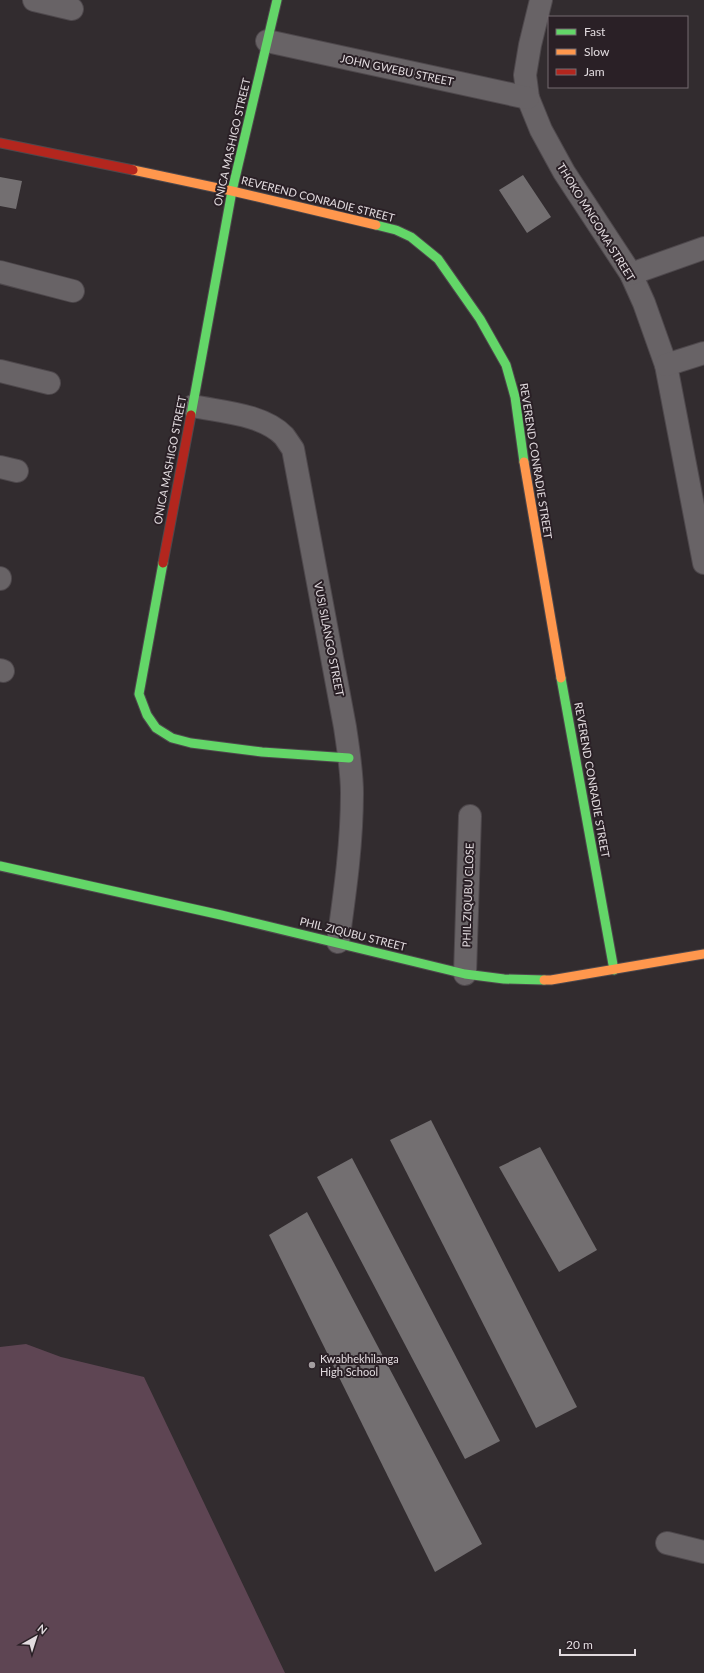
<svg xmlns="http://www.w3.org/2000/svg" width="704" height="1673" font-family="Lato,sans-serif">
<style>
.green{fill:#5e4553}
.building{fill:#736f71}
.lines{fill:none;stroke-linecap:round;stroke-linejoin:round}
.street-casing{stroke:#4e484c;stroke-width:24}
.fast-casing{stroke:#4e484c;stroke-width:11}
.slow-casing{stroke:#4e484c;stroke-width:11}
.jam-casing{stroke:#4e484c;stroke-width:11}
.street{stroke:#686366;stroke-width:22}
.fast{stroke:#63d668;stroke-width:9}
.slow{stroke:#ff974d;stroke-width:9}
.jam{stroke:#b3261e;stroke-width:9}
.poi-dot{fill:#a49ea1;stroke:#2a2026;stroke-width:1.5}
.labels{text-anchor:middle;stroke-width:4;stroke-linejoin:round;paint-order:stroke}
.street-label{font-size:11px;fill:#e2dbdf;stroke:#2a2026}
.poi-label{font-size:11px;fill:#e2dbdf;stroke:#2a2026;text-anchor:start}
</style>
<rect width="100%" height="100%" fill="#322c2f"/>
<!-- green -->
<polygon class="green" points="26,1344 61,1357 144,1377 285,1673 0,1673 0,1347"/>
<!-- building -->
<g class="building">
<polygon points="523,175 551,217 527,233 499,190"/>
<polygon points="0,177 22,181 16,209 0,206"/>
<polygon points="431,1120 577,1407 536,1428 390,1140"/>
<polygon points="540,1147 597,1250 559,1272 499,1167"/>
<polygon points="352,1158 500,1441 465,1459 317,1177"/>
<polygon points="307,1212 482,1544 435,1572 269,1235"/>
</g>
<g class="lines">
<defs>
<g id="street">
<polyline points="34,0 72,9"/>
<polyline points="541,0 530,45 525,75 528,98 541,130 564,172 631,274 644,303 666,365 704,563"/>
<polyline points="267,41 528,98"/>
<polyline points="0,272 73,291"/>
<polyline points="631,274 704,248"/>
<polyline points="666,365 704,353"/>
<polyline points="0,371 49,383"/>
<path d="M193,406C221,412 263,414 284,436C287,440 290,445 293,449L345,727C348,748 352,771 352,793C352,843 345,892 338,942"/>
<polyline points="0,467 17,471"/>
<polyline points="0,578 0,579"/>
<polyline points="0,670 3,671"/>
<polyline points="465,974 470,816"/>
<polyline points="667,1543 704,1552"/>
</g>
<g id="fast">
<polyline points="376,225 396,230 411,237 438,259 480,319 506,365 515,397 524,462"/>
<polyline points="191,415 232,191 277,0"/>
<polyline points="163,563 139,694 147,715 156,728 172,738 191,743 262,752 349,758"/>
<polyline points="561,678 614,970"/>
<polyline points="0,866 221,915 465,974 504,979 544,980"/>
</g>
<g id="slow">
<polyline points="133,170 232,191 376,225"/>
<polyline points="524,462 561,678"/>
<polyline points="544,980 551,980 704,954"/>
</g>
<g id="jam">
<polyline points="0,143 133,170"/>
<polyline points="163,563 191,415"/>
</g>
</defs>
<!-- street casing -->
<use href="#street" class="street-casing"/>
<!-- fast casing -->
<use href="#fast" class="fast-casing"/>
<!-- slow casing -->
<use href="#slow" class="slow-casing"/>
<!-- jam casing -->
<use href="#jam" class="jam-casing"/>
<!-- street -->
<use href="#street" class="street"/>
<!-- fast -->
<use href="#fast" class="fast"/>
<!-- slow -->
<use href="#slow" class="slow"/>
<!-- jam -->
<use href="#jam" class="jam"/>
</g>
<!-- markers -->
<circle class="poi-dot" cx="312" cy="1365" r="4"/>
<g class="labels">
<!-- street labels -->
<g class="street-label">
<text transform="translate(397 70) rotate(12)" y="4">JOHN GWEBU STREET</text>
<text transform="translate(232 142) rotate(-77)" y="4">ONICA MASHIGO STREET</text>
<text transform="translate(318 199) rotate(14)" y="4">REVEREND CONRADIE STREET</text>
<text transform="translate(596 222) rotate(58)" y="4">THOKO MNGOMA STREET</text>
<text transform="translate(170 460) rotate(-79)" y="4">ONICA MASHIGO STREET</text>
<text transform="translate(536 461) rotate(81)" y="4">REVEREND CONRADIE STREET</text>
<text transform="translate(329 639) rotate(79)" y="4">VUSI SILANGO STREET</text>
<text transform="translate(592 780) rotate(80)" y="4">REVEREND CONRADIE STREET</text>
<text transform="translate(468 895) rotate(-88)" y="4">PHIL ZIQUBU CLOSE</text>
<text transform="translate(353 934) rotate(14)" y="4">PHIL ZIQUBU STREET</text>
</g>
<!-- poi labels -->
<g class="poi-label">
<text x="320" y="1363">Kwabhekhilanga<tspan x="320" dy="13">High School</tspan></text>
</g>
</g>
<!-- legend -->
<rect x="548" y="16" width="140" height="72" fill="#2a2026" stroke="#746b70"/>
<rect x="556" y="29" width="20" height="6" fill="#63d668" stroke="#746b70"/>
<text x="584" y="36" font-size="12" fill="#e2dbdf">Fast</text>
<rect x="556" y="49" width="20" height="6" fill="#ff974d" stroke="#746b70"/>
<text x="584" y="56" font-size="12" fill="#e2dbdf">Slow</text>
<rect x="556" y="69" width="20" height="6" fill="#b3261e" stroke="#746b70"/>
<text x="584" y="76" font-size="12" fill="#e2dbdf">Jam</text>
<!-- north arrow -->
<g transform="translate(36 1637) rotate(39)" stroke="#2a2026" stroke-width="3" paint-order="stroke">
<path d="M0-3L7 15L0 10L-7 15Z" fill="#e2dbdf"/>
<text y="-6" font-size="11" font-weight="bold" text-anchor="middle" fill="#e2dbdf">N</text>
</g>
<!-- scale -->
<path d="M560 1649v6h75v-6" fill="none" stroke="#e2dbdf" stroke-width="2"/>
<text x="566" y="1649" font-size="12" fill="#e2dbdf" stroke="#2a2026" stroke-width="3" paint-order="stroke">20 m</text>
</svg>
